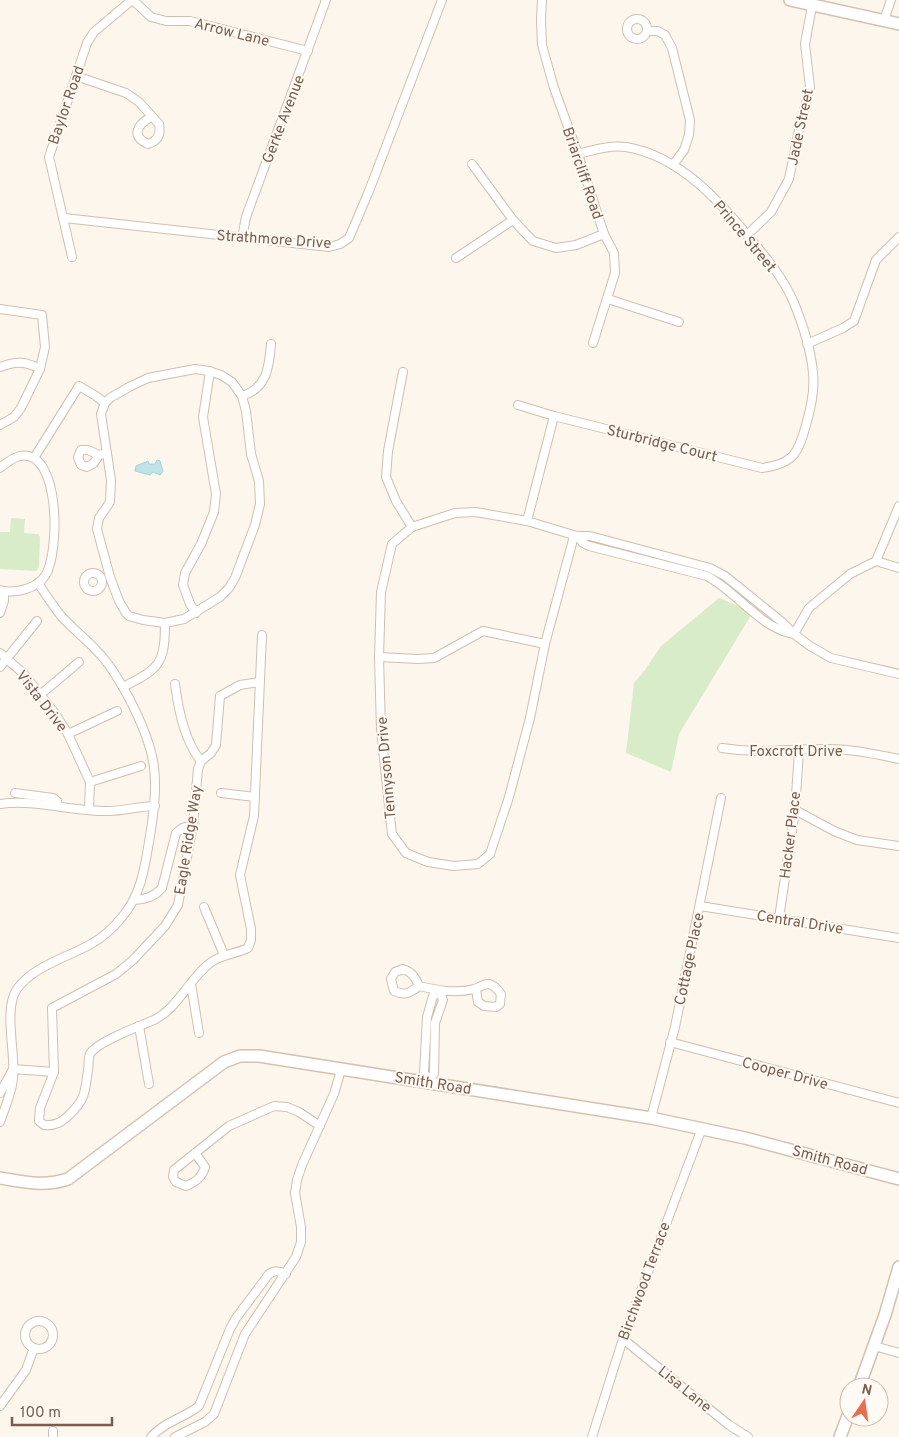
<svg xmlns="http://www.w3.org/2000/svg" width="899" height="1437" font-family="Overpass,sans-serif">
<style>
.green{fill:#d8ecc9}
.water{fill:#bfe3e8;stroke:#a5d3da}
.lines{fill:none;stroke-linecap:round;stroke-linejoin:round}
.street-casing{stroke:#d1beb0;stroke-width:10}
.secondary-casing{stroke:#d6c0b0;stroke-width:14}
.street{stroke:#fff;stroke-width:8}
.secondary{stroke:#fff;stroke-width:11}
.labels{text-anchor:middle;stroke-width:4;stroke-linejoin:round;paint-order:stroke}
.street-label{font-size:15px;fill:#7a5c4d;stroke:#fffaf3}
</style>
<rect width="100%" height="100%" fill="#fdf6ec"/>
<!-- green -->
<g class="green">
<polygon points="11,518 25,519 24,533 38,534 40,537 39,567 36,571 0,569 0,532 10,532"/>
<polygon points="719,598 753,612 679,734 671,772 626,753 634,683 645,670 661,646"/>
</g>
<!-- water -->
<polygon class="water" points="157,460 160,461 163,471 160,475 153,472 150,475 135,471 136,466 148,461 149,464 155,464"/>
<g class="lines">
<defs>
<g id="street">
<polyline points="133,0 151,17 166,21 190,21 308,51"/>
<polyline points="542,0 541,19 542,45 554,88 578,154 604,234 614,253 615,273 593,343"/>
<circle cx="637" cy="29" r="10"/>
<polyline points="884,20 891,0"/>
<polyline points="647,31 658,31 665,35 672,48 690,120 689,135 684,150 673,165"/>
<path d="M76,76L126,93L139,102L159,124C161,134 158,141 148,144C130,136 138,124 151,117"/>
<polyline points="472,164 513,220 533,241 556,248 576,245 604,234"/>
<polyline points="64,218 329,247 340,244 349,238 369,191 442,0"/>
<polyline points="747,235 771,212 789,179 799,130 810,87 805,44 812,6"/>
<polyline points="242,238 246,217 326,0"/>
<polyline points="72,257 49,157 87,43 94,32 132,0"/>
<polyline points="456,258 513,220"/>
<polyline points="608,299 679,322"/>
<polyline points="0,309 42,315 45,347 40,369 21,408 14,417 0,425"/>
<polyline points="807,344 843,328 854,321 876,260 899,237"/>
<path d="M0,367C16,361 25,361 40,369"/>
<polygon points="195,369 209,371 221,375 232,382 242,396 246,411 251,454 259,481 260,504 255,525 235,578 229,588 220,597 184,619 165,623 143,620 129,616 126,613 119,601 110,577 97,529 99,518 110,502 111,480 101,414 105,403 110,398 129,387 148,378"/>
<polyline points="403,372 388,451 386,477 396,501 412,527"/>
<path d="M242,396C267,388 269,368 271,344"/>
<path d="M518,405L554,416L762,468C793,464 798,454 806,425C811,408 815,391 813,373C811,350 803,325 794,303C785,281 769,261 754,243C721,203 681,156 626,147C610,145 593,150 578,154"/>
<polyline points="99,455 88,450 81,450 78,457 81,465 87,467 94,463 99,455 107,453"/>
<polyline points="34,458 79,386 96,396 105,403"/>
<path d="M0,468C6,463 12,458 20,456C61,448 60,554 45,576C36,589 15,594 0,590"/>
<polyline points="899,506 876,561 850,574 809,608 794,634 810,646 831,658 899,674"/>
<polyline points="527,521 554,416"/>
<path d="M574,536L545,644L530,718L509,797L490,854L478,864L454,866L428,862L406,853L392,834L381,730L379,657L381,592L392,544L412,527L455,513L476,512L527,521L577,536H590L710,568L725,576L782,622L794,634C761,629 736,591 707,576L589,546L583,543L577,536"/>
<polyline points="876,561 899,568"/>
<circle cx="93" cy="582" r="9"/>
<polyline points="0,613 4,601 4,591"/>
<polyline points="196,613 190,604 183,585 185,573 201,544 214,512 216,494 203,417 210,371"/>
<polyline points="0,653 24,674 54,712 68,734 90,782 89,810"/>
<polyline points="379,657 418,659 434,658 483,631 545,644"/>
<polyline points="0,667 37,621"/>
<path d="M259,682L240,685L220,696L216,745L211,753L201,761L198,769L193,825L178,905L165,926L133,960L116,974L52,1008L54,1072L40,1108L39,1121L44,1125C56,1126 62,1122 70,1114C86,1099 85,1090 88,1070C89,1065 88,1058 90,1054C96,1042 140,1026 154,1020C178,1008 189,979 210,963C221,954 236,954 248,948L251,940V929L240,875L254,816L262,635"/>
<path d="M175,684C178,708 185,742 201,761"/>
<path d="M123,687C159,669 165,664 165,623"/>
<polyline points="40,695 79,662"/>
<polyline points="68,734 117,711"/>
<path d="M722,748C759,754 786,749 822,749C848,748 874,754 899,759"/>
<polyline points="90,782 141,766"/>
<polyline points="15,793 53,798 57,801 58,806"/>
<polyline points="221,793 255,797"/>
<path d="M0,804C37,799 72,812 109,811C124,811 139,806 155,806"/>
<polyline points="795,810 834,831 857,840 899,846"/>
<path d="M134,900C146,899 154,897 162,888L176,833L182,828L193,825"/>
<polyline points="700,906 899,938"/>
<polyline points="204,907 224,955"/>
<polyline points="779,918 795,810 799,751"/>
<polyline points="191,984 199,1033"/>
<path d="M419,986C410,993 405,996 394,991L391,979L395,972L403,969C412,972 415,977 419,986C436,990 456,994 474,989C480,988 483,983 489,984C494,985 498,990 501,994L500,1004L496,1007L484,1006L478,1002L476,989"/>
<polyline points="139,1026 149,1084"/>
<polyline points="670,1042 899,1103"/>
<polyline points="13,1069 54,1072"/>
<polyline points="429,1082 429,1079 434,1074 435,1023 443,1000 440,991 433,996 427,1017 424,1073 429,1079"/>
<polyline points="0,1093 12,1071"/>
<polyline points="651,1118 675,1027 721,798"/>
<path d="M0,1122C5,1107 12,1093 13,1078C16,1054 3,1009 17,989C32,967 68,957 91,944C102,938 114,927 122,917C142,894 145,865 150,836C160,777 157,752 129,698C120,682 110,664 97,651C86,639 73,629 62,617C53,606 46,595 38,583"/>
<path d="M195,1153L205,1167C202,1178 195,1182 186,1186L176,1182L173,1177L174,1170L229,1126L274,1106L287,1107L299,1112L320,1126"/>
<circle cx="39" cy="1335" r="14"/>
<polyline points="623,1339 729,1425 748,1437"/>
<polyline points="874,1346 899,1353"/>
<polyline points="0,1406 26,1370 34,1348"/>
<polyline points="53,1431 53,1437"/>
<path d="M151,1437C164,1422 184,1418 199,1406L230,1329L236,1318L269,1274C275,1270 279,1271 286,1274"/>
<polyline points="175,1437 205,1422 214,1414 245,1334 296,1257 301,1242 301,1227 295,1193 297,1180 302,1165 334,1094 341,1070"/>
<polyline points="592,1437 623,1339 702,1128"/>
</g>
<g id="secondary">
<polyline points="790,0 899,24"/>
<path d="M0,1178C25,1182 43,1187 68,1179L224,1062L240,1056H259L651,1118L745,1138L899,1179"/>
<polyline points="859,1387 885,1315 899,1267"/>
<polyline points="840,1437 849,1413"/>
</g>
</defs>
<!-- street casing -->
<use href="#street" class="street-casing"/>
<!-- secondary casing -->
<use href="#secondary" class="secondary-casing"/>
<!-- street -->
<use href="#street" class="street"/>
<!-- secondary -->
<use href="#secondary" class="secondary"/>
</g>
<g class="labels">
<!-- street labels -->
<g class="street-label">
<text transform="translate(232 32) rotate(14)" y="5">Arrow Lane</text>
<text transform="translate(66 105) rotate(-71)" y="5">Baylor Road</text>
<text transform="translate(283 119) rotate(-69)" y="5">Gerke Avenue</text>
<text transform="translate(800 127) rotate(-78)" y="5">Jade Street</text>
<text transform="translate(583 173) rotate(71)" y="5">Briarcliff Road</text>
<text transform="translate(745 236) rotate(50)" y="5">Prince Street</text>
<text transform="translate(274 239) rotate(4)" y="5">Strathmore Drive</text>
<text transform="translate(662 443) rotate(14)" y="5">Sturbridge Court</text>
<text transform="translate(42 701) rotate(52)" y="5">Vista Drive</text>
<text x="796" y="756">Foxcroft Drive</text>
<text transform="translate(386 768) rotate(-95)" y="5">Tennyson Drive</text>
<text transform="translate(790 835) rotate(-83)" y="5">Hacker Place</text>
<text transform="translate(188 840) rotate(-81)" y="5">Eagle Ridge Way</text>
<text transform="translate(800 922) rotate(9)" y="5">Central Drive</text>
<text transform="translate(689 959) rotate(-78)" y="5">Cottage Place</text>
<text transform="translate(785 1073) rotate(15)" y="5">Cooper Drive</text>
<text transform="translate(433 1083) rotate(9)" y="5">Smith Road</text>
<text transform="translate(830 1160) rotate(15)" y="5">Smith Road</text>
<text transform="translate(644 1281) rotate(-70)" y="5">Birchwood Terrace</text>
<text transform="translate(685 1389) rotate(39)" y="5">Lisa Lane</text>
</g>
</g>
<!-- north arrow -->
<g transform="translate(864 1402) rotate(13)"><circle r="24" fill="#fffaf3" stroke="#cabbb1"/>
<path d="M0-4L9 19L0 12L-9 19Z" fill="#e76f51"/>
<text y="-8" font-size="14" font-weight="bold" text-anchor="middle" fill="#7a5c4d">N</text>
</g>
<!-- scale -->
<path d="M12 1417v8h100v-8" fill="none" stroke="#7a5c4d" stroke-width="2.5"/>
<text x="20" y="1417" font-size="15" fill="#7a5c4d" stroke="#fffaf3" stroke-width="4" paint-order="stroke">100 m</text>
</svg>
